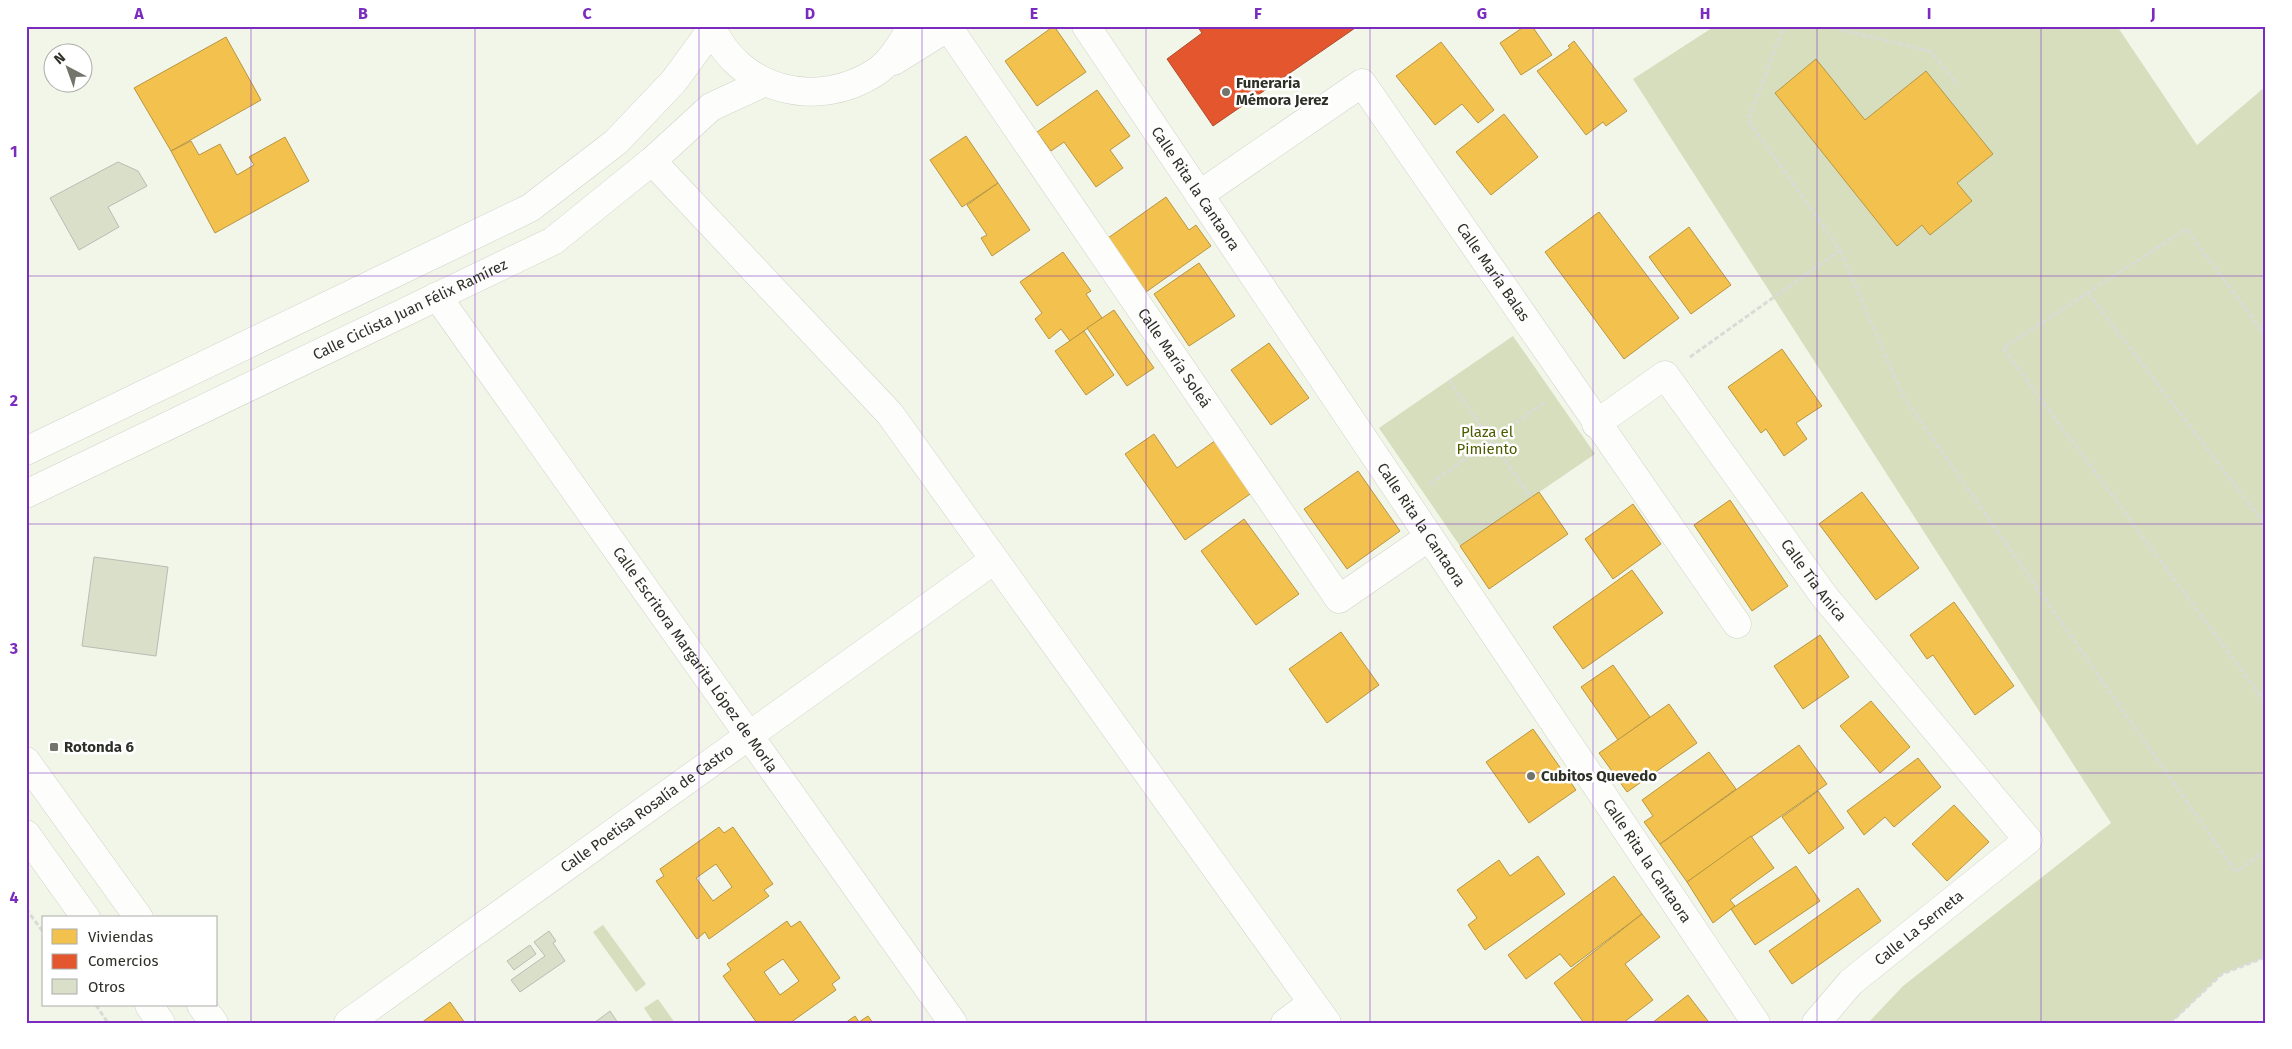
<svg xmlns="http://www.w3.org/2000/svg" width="2292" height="1049" font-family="'Fira Sans',sans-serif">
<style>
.green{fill:#d6debd}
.homes{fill:#f2c14e;stroke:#b79643;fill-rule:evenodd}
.shops{fill:#e4572e;stroke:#ad4b2c}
.building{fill:#dadfca;stroke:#b9bcb3}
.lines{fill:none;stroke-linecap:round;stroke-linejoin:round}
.minor-casing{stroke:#d0d3c8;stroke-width:29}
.tertiary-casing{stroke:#d0d3c8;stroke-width:29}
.primary-casing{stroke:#d0d3c8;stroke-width:29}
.path{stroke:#d9dbd6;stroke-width:3;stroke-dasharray:5 2.5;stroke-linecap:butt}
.minor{stroke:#fdfefc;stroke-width:28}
.tertiary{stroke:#fdfefc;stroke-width:28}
.primary{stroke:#fdfefc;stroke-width:28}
.grid{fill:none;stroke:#7b2cbf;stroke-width:1;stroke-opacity:0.55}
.poi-dot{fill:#73756c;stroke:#fff;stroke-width:2}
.labels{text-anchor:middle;stroke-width:5;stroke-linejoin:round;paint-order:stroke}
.poi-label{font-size:15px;font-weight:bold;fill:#2e3028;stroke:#fff;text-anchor:start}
.street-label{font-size:15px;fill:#2e3028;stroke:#fff}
.park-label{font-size:15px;fill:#4e5c00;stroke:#fff}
.neatline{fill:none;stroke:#7b2cbf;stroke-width:2}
.grid-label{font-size:16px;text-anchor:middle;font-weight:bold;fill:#7b2cbf}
</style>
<rect width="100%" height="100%" fill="#f2f6e9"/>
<!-- green -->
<g class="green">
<polygon points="1715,26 2117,26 2197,145 2266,86 2266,957 2222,974 2171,1023 1868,1023 1903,986 2111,823 1633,79"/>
<polygon points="1513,336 1595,454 1460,546 1379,428"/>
<polygon points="603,925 646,984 636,992 593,932"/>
<polygon points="658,999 675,1023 654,1023 644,1008"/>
</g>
<!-- homes -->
<g class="homes">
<polygon points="1054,26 1086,72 1037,106 1005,61"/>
<polygon points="1525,26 1532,26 1552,55 1521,75 1500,43"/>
<polygon points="226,37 261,100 171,151 134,88"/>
<polygon points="1574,41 1627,111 1606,126 1603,122 1586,135 1537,71 1570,48 1568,46"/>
<polygon points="1441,42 1494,110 1478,123 1462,104 1435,125 1396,76"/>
<polygon points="1816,59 1865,120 1926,71 1993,154 1957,183 1972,201 1930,235 1922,225 1897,246 1775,93"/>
<polygon points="1097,90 1130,136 1110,150 1123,168 1096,187 1064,142 1051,151 1037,132"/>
<polygon points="1504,114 1538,157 1491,195 1456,152"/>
<polygon points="966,136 998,183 962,207 930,160"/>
<polygon points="285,137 309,181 215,233 171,151 191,141 199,155 220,144 237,175 254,165 249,157"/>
<polygon points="998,183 1030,230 992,256 981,238 987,235 967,205"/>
<polygon points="1166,197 1189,230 1196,225 1211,246 1146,292 1108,238"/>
<polygon points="1599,212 1679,318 1624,359 1545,252"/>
<polygon points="1689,227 1731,285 1691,314 1649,257"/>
<polygon points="1063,252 1091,291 1086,294 1102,318 1070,341 1061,329 1049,339 1035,319 1042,313 1020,282"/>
<polygon points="1199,263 1235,316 1189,346 1154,294"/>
<polygon points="1114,310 1154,368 1127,386 1087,328"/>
<polygon points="1084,331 1114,375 1086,395 1055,351"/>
<polygon points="1269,343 1309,398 1271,425 1231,370"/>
<polygon points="1782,349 1822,406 1796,423 1807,439 1784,456 1766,429 1761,433 1728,387"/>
<polygon points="1154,434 1177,468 1216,440 1253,492 1185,540 1125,454"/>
<polygon points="1358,471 1400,531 1347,569 1304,509"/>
<polygon points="1539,492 1568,534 1489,589 1460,546"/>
<polygon points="1862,492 1919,568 1876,600 1819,524"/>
<polygon points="1730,500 1788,586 1752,611 1694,525"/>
<polygon points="1633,504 1661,544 1613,579 1585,539"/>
<polygon points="1244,519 1299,594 1256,625 1201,551"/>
<polygon points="1632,570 1663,613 1583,669 1553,627"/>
<polygon points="1954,602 2014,686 1975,715 1933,655 1927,659 1910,635"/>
<polygon points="1341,632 1379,685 1327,723 1289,669"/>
<polygon points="1820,635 1849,677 1803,709 1774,666"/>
<polygon points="1613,665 1650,717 1618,740 1581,687"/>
<polygon points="1871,701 1910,747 1880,773 1840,726"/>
<polygon points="1669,704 1697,743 1627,792 1599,753"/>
<polygon points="1533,729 1576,790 1529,823 1486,762"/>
<polygon points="1799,745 1827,784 1687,882 1660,844"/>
<polygon points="1709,752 1736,789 1660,844 1644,822 1653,816 1642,800"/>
<polygon points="1918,758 1941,787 1894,827 1885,817 1864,835 1847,811"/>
<polygon points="1818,791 1844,828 1809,854 1782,817"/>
<polygon points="1954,805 1989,842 1947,881 1912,844"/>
<path d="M719,827L724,833L733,827L773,884L764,890L769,896L709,939L705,932L697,939L656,881L664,876L660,869ZM716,864L732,887L713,901L696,878Z"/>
<polygon points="1751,836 1774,868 1730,900 1735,906 1713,923 1687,882"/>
<polygon points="1538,856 1565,894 1485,950 1468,925 1477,918 1457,890 1499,860 1510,876"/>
<polygon points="1796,866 1820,901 1755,945 1731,909"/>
<polygon points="1614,876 1642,914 1571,967 1560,954 1526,979 1508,955"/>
<polygon points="1858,888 1881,921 1792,984 1769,951"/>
<polygon points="1642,914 1660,937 1625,964 1653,1000 1623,1023 1584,1023 1554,983"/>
<path d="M787,921L791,927L800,921L840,978L832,984L836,990L790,1023H757L723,976L731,970L727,964ZM783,959L799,981L780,995L764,972Z"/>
<polygon points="1688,995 1708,1021 1706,1023 1652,1023"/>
<polygon points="450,1002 465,1023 421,1023"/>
<polygon points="855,1016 859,1022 868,1016 873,1023 845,1023"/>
</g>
<!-- shops -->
<polygon class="shops" points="1197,26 1358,26 1213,126 1167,59 1202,33"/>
<!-- building -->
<g class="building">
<polygon points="118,162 138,171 147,186 108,207 119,227 79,250 50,198"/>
<polygon points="94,557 168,567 156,656 82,646"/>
<polygon points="549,931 556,941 553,943 565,961 520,992 511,980 545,956 534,942"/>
<polygon points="530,945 536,954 514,970 507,961"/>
<polygon points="610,1011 618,1023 594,1023"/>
</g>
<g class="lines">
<defs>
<g id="minor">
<path id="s1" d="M1086,26L1756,1023"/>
<path id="s2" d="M948,27L1339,599L1429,537"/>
<polyline points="652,161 890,414 1327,1023"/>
<path id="s3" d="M1199,195L1362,83L1737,624"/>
<path id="s4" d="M437,296L953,1023"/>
<path id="s5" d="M1596,424L1665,375L1824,596L2028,840L1851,982L1816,1023"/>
<path id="s6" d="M348,1023L994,560"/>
<polyline points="1285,1023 1312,1003"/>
</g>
<g id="tertiary">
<path d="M711,26C740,92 818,110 876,72C892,61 903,42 911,26"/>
<polyline points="894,61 950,26"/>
<polyline points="26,451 530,208 616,142 674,81 712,29"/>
<path id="s7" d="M26,494L553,241L652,161L711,107L765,82"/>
</g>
<g id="primary">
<polyline points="26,761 139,918"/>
<polyline points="26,834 86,918"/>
<polyline points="149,1005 161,1023"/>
<polyline points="201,1005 214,1023"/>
</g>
</defs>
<!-- minor casing -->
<use href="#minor" class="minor-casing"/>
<!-- tertiary casing -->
<use href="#tertiary" class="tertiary-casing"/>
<!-- primary casing -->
<use href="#primary" class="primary-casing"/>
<!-- path -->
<g class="path">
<polyline points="1825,26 1930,51 1958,85"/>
<polyline points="1840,250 1903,396 2236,872 2266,850"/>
<polyline points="2088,293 2266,526"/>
<polyline points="2266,336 2186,229 2003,348 2266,703"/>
<polyline points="1690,357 1840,250 1748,120 1784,26"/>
<polyline points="1449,380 1531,497"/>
<polyline points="1430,484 1545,402"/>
<polyline points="26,909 44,933"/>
<polyline points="96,1005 108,1023"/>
<polyline points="2170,1023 2222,974 2266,957"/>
</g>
<!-- minor -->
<use href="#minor" class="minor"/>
<!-- tertiary -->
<use href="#tertiary" class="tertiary"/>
<!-- primary -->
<use href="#primary" class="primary"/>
</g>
<!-- grid -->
<path class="grid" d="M251,26V1023M475,26V1023M699,26V1023M922,26V1023M1146,26V1023M1370,26V1023M1593,26V1023M1817,26V1023M2041,26V1023M26,276H2266M26,524H2266M26,773H2266"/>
<!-- markers -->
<g class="poi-dot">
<circle cx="1226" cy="92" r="5"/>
<rect x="49" y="742" width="10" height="10" rx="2.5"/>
<circle cx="1531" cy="776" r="5"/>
</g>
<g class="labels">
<!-- poi labels -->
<g class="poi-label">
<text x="1236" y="88">Funeraria<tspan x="1236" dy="17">Mémora Jerez</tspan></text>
<text x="64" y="752">Rotonda 6</text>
<text x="1541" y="781">Cubitos Quevedo</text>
</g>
<!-- street labels -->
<g class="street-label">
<text dy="5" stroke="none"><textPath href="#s1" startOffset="196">Calle Rita la Cantaora</textPath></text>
<text dy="5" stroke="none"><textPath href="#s3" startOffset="428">Calle María Balas</textPath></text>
<text dy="5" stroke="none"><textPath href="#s7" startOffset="426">Calle Ciclista Juan Félix Ramírez</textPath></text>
<text dy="5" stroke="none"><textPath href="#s2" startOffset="401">Calle María Soleá</textPath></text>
<text dy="5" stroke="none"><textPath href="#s1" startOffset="601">Calle Rita la Cantaora</textPath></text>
<text dy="5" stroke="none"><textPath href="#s5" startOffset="338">Calle Tía Anica</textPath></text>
<text dy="5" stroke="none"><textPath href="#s4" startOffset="446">Calle Escritora Margarita López de Morla</textPath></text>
<text dy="5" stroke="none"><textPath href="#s6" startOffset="368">Calle Poetisa Rosalía de Castro</textPath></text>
<text dy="5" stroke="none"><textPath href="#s1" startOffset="1006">Calle Rita la Cantaora</textPath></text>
<text transform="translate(1919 928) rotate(-39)" y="5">Calle La Serneta</text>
</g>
<!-- park labels -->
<g class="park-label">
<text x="1487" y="437">Plaza el<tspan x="1487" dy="17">Pimiento</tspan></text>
</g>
</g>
<!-- border -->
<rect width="2292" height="1049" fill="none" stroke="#ffffff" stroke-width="55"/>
<!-- legend -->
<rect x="42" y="916" width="175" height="90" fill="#ffffff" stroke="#abaca9"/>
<rect x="52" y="929" width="25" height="15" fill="#f2c14e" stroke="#abaca9"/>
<text x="88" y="942" font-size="15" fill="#2e3028">Viviendas</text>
<rect x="52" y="954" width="25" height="15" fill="#e4572e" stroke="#abaca9"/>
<text x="88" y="966" font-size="15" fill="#2e3028">Comercios</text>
<rect x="52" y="979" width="25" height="15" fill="#dadfca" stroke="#abaca9"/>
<text x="88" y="992" font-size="15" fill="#2e3028">Otros</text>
<!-- north arrow -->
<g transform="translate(68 68) rotate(319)"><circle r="24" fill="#ffffff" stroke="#abaca9"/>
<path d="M0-4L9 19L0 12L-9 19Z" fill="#73756c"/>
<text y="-8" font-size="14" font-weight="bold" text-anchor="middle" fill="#2e3028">N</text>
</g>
<rect x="28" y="28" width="2236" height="994" class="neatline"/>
<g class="grid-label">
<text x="139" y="19">A</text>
<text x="363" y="19">B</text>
<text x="587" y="19">C</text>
<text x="810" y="19">D</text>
<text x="1034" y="19">E</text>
<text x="1258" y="19">F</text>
<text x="1482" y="19">G</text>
<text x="1705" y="19">H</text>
<text x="1929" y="19">I</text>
<text x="2153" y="19">J</text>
<text x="14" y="157">1</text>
<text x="14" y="406">2</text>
<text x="14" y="654">3</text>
<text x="14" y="903">4</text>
</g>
</svg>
